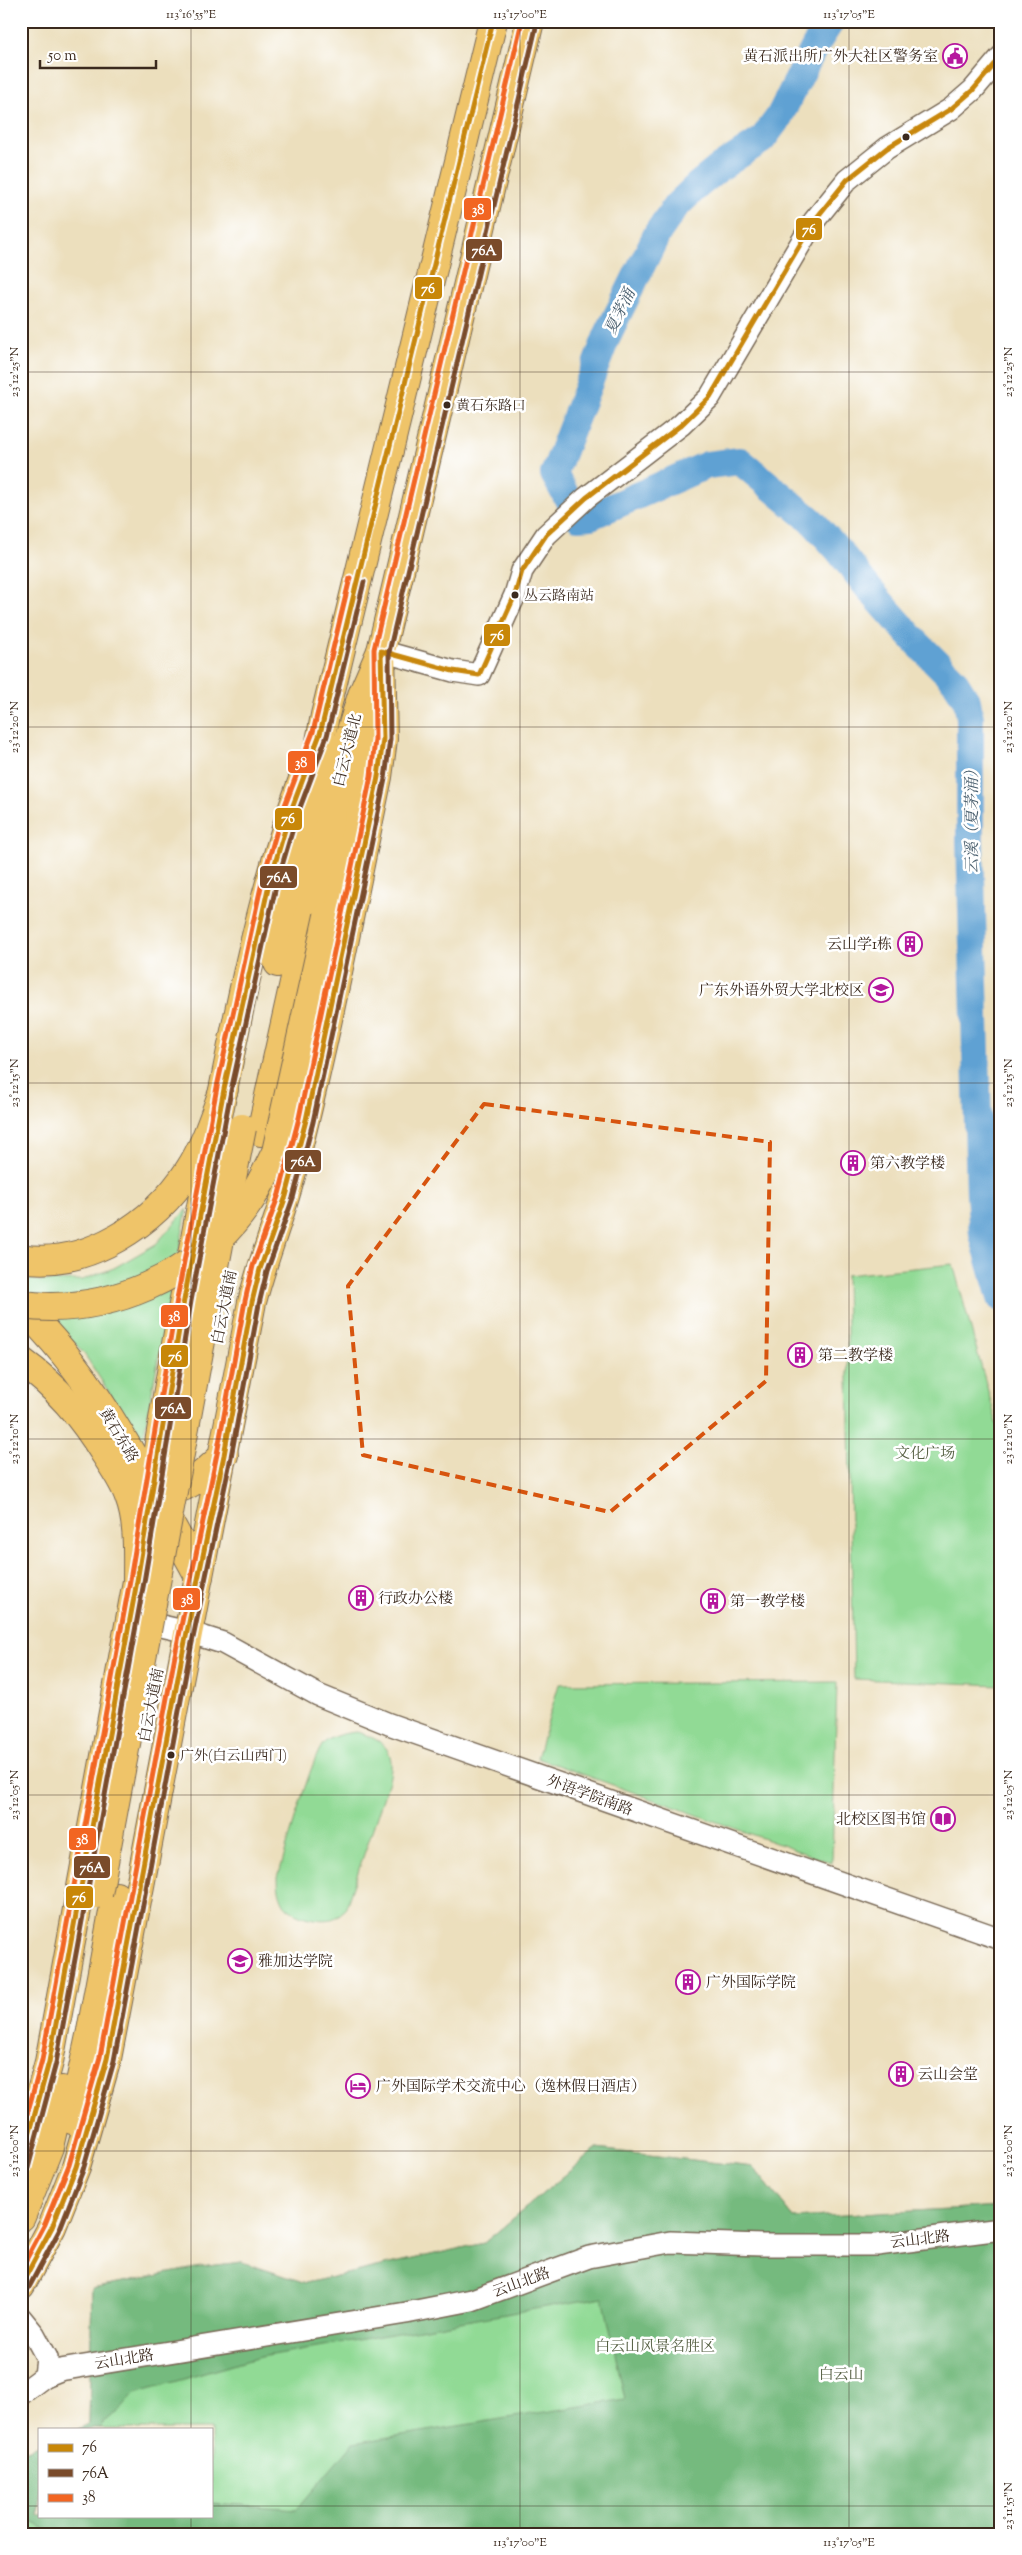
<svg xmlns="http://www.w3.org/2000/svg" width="1022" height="2555" font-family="'Sorts Mill Goudy','Noto Serif SC',serif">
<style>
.green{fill:#91da95;stroke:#66825a}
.forest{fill:#74ba7e;stroke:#58724e}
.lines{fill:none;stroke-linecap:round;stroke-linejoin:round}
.river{stroke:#5fa1d3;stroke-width:28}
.minor-casing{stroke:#796956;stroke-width:24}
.major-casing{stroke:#796956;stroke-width:30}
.highway-casing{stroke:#796956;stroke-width:30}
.minor{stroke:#fff;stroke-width:21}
.major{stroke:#efc469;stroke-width:28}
.highway{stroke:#efc469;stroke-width:28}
.highway-bridge-casing{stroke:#796956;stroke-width:30;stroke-linecap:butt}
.highway-bridge{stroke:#efc469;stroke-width:28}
.bus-1-casing{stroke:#fff;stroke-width:9}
.bus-2-casing{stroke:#fff;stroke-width:9}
.bus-3-casing{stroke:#fff;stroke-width:9}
.bus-1{stroke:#c88708;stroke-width:5}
.bus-2{stroke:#7a4b2a;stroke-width:5}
.bus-3{stroke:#f26522;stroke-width:5}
.marked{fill:none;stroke:#d7540e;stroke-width:4;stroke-dasharray:10 6;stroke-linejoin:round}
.ticks{fill:none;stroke:#3b2a1e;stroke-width:1;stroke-opacity:0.45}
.bus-dot{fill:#3b2a1e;stroke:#fff;stroke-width:2}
.labels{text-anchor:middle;stroke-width:5;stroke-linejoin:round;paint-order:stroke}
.bus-label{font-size:14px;fill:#3b2a1e;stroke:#fff;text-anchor:start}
.poi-label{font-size:15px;fill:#3b2a1e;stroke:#fff;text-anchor:start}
.street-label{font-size:15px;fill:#3b2a1e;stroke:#fff}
.park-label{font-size:15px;fill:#555f42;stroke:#fff}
.water-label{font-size:16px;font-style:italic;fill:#4b606f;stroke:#fff}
.line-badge{stroke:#fff;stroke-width:2}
.badge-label{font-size:14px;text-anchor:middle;font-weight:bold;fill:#fff}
.neatline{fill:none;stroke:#3b2a1e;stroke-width:2}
.ticks-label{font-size:12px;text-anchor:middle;fill:#3b2a1e}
</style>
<rect width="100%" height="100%" fill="#fff"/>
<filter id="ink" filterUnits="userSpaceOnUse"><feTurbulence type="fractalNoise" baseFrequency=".02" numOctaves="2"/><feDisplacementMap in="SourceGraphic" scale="10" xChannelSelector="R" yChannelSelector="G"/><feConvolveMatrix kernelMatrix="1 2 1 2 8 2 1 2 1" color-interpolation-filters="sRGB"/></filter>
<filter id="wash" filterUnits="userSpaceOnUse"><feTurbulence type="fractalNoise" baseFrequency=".0096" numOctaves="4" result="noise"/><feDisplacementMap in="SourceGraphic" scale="20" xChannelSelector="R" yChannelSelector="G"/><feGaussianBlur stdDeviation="1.12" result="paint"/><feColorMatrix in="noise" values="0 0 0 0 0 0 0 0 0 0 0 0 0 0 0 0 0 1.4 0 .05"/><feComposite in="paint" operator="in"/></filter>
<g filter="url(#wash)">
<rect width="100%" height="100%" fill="#ecdfbd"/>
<!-- green -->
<g class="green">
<polygon points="187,1209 142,1444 85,1355 54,1320 21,1295 21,1277 40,1281 82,1280 114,1268 156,1244"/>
<polygon points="953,1264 1001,1438 1001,1685 854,1679 846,1275"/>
<polygon points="837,1682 832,1863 537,1758 559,1684"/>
<path d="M357,1732C386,1741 396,1751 389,1781L345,1910C341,1913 336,1918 332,1919C318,1922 292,1916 284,1904C279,1895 278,1886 278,1877C285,1855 312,1752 325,1742C334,1735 346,1733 357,1732Z"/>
<polygon points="596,2149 753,2167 794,2218 1001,2206 1001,2534 21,2534 21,2452 39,2445 39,2516 211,2516 211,2429 78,2429 89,2424 92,2288 201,2267 242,2262 306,2283 484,2243"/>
</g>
<!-- forest -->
<polygon class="forest" points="596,2149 753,2167 794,2218 1001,2206 1001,2534 54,2534 21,2516 21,2452 39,2445 39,2516 211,2516 211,2503 297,2509 353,2443 625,2399 603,2297 260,2357 135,2393 117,2413 103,2422 102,2429 78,2429 89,2424 92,2288 201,2267 242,2262 306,2283 484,2243"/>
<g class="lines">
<!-- river -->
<polyline class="river" points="831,21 815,46 779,117 762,140 719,168 698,185 676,206 658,232 607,336 554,474 578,517 591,516 707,465 740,461 812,521 839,551 869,589 916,642 954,680 967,701 970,718 970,840 980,1195 983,1235 1001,1298"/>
</g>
</g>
<g filter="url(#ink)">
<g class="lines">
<defs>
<g id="minor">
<polyline points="381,651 453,671 479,675 515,595 522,571 546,535 586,498 681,425 710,397 814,221 847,180 887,148 951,109 973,90 1001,57"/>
<polyline points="135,1620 188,1632 223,1643 318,1695 389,1724 1001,1939"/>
<polyline points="21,2318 34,2334 47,2358 45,2376 21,2394"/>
<polyline points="45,2376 60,2370 406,2313 472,2300 589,2257 670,2242 762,2245 877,2245 1001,2229"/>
</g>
<g id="major">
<path d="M142,1550C163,1411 188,1274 214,1137C238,1012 262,885 308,766"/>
<path d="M199,1576L252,1302C264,1255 283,1211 294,1164C327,1036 351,906 378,777L383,739L381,651"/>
</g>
<g id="highway">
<polyline points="328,916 371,719"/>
<polyline points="278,963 325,715 493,21"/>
<polyline points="261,1132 346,747 362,695 381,651 530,21"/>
<path d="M21,1258C87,1269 155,1223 189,1170C205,1146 214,1116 224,1089"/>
<path d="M21,1307C100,1381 147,1483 199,1576L107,2059L76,2167L52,2227L21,2285"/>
<path d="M21,1361C57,1387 82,1416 105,1454C114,1468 124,1482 129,1497C139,1523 137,1554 137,1581L49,2062L21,2166"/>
<path d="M153,1490C182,1497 205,1473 224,1455"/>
<polyline points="72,2120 91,2031 116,1896"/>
<polyline points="21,2217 49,2147 62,2090"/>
</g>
</defs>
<!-- minor casing -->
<use href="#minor" class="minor-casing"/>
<!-- major casing -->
<use href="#major" class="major-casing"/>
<!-- highway casing -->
<use href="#highway" class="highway-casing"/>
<!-- minor -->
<use href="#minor" class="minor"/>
<!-- major -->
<use href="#major" class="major"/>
<!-- highway -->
<use href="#highway" class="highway"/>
<defs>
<g id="highway-bridge">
<path d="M21,1305C107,1316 197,1277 247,1205C259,1188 267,1170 276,1152L328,916"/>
<polyline points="98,1894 223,1223 242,1128"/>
</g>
</defs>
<!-- highway-bridge casing -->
<use href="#highway-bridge" class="highway-bridge-casing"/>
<!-- highway-bridge -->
<use href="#highway-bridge" class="highway-bridge"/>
<defs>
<g id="bus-1">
<polyline points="21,2165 49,2062 137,1581 184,1300 224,1089 269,884 289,816 320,734 493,21"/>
<polyline points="21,2285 52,2227 76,2167 107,2059 182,1656 224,1455 252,1302 260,1269 286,1196 306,1120 378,777 383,739 381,651 453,671 479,675 515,595 522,571 546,535 586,498 681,425 710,397 814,221 847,180 887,148 951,109 973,90 1001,57"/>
</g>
<g id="bus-2">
<polyline points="28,2168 56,2063 144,1582 191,1301 231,1091 276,886 296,818 327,736 364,582"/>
<polyline points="28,2289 59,2231 83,2170 114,2061 189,1657 231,1457 259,1304 267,1271 293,1198 313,1122 385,779 390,739 389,652 537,23"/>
</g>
<g id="bus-3">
<polyline points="21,2136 42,2060 130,1580 177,1299 217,1087 262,882 282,813 313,732 350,578"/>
<polyline points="21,2269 45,2224 69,2165 100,2057 175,1655 217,1454 245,1301 253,1266 279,1194 299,1118 371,776 375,739 374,649 522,21"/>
</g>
</defs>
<!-- bus-1 casing -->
<use href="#bus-1" class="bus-1-casing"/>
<!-- bus-2 casing -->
<use href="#bus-2" class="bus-2-casing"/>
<!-- bus-3 casing -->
<use href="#bus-3" class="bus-3-casing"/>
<!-- bus-1 -->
<use href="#bus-1" class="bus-1"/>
<!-- bus-2 -->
<use href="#bus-2" class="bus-2"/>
<!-- bus-3 -->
<use href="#bus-3" class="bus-3"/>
</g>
</g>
<!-- marked area -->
<path class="marked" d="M484,1104L770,1142L766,1381L610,1512L363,1455L348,1286Z"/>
<!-- ticks -->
<path class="ticks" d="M191,21V2429M520,21V2534M849,21V2534M21,372H1001M21,727H1001M21,1083H1001M21,1439H1001M21,1795H1001M21,2151H1001M21,2506H39M211,2506H1001M191,2516V2534"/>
<!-- icons -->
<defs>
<symbol id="civic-ring" viewBox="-11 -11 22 22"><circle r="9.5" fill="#fff" stroke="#b5179e" stroke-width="1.5"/><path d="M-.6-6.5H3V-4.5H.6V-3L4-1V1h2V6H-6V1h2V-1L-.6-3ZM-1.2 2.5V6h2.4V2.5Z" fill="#b5179e"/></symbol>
<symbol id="building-ring" viewBox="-11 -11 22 22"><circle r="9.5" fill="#fff" stroke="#b5179e" stroke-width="1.5"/><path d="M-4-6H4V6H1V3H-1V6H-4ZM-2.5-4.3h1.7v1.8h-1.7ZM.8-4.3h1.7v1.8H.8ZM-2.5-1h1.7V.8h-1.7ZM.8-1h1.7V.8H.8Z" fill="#b5179e"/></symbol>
<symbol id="university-ring" viewBox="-11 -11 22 22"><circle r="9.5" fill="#fff" stroke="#b5179e" stroke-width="1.5"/><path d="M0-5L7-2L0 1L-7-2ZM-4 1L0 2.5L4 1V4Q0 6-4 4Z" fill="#b5179e"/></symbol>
<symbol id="library-ring" viewBox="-11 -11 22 22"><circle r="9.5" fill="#fff" stroke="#b5179e" stroke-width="1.5"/><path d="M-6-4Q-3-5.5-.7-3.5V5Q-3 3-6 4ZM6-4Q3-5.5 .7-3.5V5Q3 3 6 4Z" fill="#b5179e"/></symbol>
<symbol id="hotel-ring" viewBox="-11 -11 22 22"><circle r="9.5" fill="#fff" stroke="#b5179e" stroke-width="1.5"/><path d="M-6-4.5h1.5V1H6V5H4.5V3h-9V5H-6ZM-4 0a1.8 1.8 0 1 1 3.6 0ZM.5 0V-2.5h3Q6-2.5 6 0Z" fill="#b5179e"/></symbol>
</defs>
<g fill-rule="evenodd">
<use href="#civic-ring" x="941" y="42" width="28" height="28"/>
<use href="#building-ring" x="896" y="930" width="28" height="28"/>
<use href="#university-ring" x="867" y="976" width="28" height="28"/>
<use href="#building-ring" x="839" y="1149" width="28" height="28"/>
<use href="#building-ring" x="786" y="1341" width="28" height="28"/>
<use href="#building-ring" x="347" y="1584" width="28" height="28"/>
<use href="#building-ring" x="699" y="1587" width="28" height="28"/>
<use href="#library-ring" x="929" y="1805" width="28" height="28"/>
<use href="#university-ring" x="226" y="1947" width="28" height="28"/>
<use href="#building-ring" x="674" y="1968" width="28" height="28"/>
<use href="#building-ring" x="887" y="2060" width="28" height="28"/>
<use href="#hotel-ring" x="344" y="2072" width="28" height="28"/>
</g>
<!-- markers -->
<g class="bus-dot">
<circle cx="906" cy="137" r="4.5"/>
<circle cx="447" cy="405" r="4.5"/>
<circle cx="515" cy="595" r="4.5"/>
<circle cx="171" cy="1755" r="4.5"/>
</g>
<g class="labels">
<!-- bus labels -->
<g class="bus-label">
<text x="456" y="410">黄石东路口</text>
<text x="524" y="600">丛云路南站</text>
<text x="180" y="1760">广外(白云山西门)</text>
</g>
<!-- poi labels -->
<g class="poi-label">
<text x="938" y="61" text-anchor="end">黄石派出所广外大社区警务室</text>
<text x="892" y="949" text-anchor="end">云山学1栋</text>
<text x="864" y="995" text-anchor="end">广东外语外贸大学北校区</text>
<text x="870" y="1168">第六教学楼</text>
<text x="818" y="1360">第二教学楼</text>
<text x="378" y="1603">行政办公楼</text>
<text x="730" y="1606">第一教学楼</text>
<text x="926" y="1824" text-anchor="end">北校区图书馆</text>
<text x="258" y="1966">雅加达学院</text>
<text x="706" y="1987">广外国际学院</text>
<text x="918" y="2079">云山会堂</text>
<text x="376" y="2091">广外国际学术交流中心（逸林假日酒店）</text>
</g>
<!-- street labels -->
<g class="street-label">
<text transform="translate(347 750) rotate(-76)" y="5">白云大道北</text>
<text transform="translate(224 1307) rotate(-79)" y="5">白云大道南</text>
<text transform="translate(119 1435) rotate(59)" y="5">黄石东路</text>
<text transform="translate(151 1705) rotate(-79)" y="5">白云大道南</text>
<text transform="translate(590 1795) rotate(20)" y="5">外语学院南路</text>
<text transform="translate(920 2239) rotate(-7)" y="5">云山北路</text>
<text transform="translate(521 2282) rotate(-20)" y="5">云山北路</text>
<text transform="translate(124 2359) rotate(-9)" y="5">云山北路</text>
</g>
<!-- park labels -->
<g class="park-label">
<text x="925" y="1458">文化广场</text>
<text x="655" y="2351">白云山风景名胜区</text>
<text x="841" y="2379">白云山</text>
</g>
<!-- water labels -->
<g class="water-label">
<text transform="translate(619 311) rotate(-64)" y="6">夏茅涌</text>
<text transform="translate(971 818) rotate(-90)" y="6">云溪（夏茅涌）</text>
</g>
</g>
<g class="line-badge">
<rect x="463" y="197" width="29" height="24" rx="5" fill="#f26522"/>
<rect x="795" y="217" width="28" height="24" rx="5" fill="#c88708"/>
<rect x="465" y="238" width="38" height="24" rx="5" fill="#7a4b2a"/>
<rect x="414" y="276" width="29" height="24" rx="5" fill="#c88708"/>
<rect x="483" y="623" width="28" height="24" rx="5" fill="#c88708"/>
<rect x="287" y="750" width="29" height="24" rx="5" fill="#f26522"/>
<rect x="274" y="807" width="29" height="24" rx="5" fill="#c88708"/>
<rect x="259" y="865" width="39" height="24" rx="5" fill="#7a4b2a"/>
<rect x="284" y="1149" width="38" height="24" rx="5" fill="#7a4b2a"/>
<rect x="160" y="1304" width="29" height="24" rx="5" fill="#f26522"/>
<rect x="160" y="1344" width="29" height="24" rx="5" fill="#c88708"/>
<rect x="154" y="1396" width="38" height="24" rx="5" fill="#7a4b2a"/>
<rect x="172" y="1587" width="29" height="24" rx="5" fill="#f26522"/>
<rect x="68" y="1827" width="29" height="24" rx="5" fill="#f26522"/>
<rect x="73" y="1855" width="38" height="24" rx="5" fill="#7a4b2a"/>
<rect x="65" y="1885" width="29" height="24" rx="5" fill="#c88708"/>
</g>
<g class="badge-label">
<text x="478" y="214">38</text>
<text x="809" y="234">76</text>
<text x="484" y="255">76A</text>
<text x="428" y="293">76</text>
<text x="497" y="640">76</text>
<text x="301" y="767">38</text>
<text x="288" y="823">76</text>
<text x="279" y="882">76A</text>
<text x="303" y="1166">76A</text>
<text x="174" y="1321">38</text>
<text x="175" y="1361">76</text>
<text x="173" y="1413">76A</text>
<text x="187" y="1604">38</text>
<text x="82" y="1844">38</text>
<text x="92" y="1872">76A</text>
<text x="79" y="1902">76</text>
</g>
<!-- margin -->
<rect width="1022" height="2555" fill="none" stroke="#fff" stroke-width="55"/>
<!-- legend -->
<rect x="38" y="2428" width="175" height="90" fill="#ffffff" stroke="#b1aaa5"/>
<rect x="48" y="2444" width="25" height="8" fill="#c88708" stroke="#b1aaa5"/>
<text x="82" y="2452" font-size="15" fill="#3b2a1e">76</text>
<rect x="48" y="2469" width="25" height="8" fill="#7a4b2a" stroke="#b1aaa5"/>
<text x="82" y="2478" font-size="15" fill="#3b2a1e">76A</text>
<rect x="48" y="2494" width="25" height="8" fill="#f26522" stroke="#b1aaa5"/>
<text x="82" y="2502" font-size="15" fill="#3b2a1e">38</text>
<!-- scale -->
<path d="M40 60v8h116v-8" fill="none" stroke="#3b2a1e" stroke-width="2.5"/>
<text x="48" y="60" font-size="15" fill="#3b2a1e" stroke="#ffffff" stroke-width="4" paint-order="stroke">50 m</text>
<rect x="28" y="28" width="966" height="2500" class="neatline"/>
<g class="ticks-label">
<text x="191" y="18">113°16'55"E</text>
<text x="520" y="18">113°17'00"E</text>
<text x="849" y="18">113°17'05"E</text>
<text transform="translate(14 372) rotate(-90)" y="4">23°12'25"N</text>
<text transform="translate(1008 372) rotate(-90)" y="4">23°12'25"N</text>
<text transform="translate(14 727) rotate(-90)" y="4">23°12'20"N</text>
<text transform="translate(1008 727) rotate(-90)" y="4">23°12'20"N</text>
<text transform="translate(14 1083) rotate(-90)" y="4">23°12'15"N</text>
<text transform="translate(1008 1083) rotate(-90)" y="4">23°12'15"N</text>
<text transform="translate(14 1439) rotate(-90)" y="4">23°12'10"N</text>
<text transform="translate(1008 1439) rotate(-90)" y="4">23°12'10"N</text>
<text transform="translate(14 1795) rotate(-90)" y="4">23°12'05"N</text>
<text transform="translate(1008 1795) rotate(-90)" y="4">23°12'05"N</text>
<text transform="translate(14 2151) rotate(-90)" y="4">23°12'00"N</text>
<text transform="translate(1008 2151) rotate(-90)" y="4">23°12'00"N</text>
<text transform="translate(1008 2506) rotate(-90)" y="4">23°11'55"N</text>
<text x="520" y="2546">113°17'00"E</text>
<text x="849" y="2546">113°17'05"E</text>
</g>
</svg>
